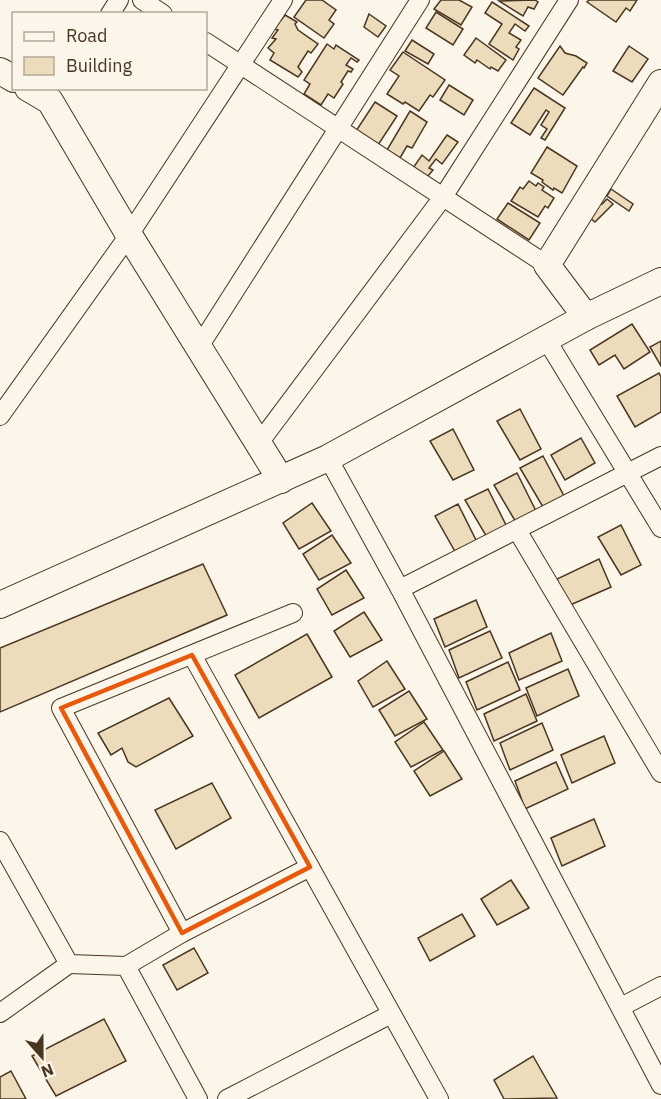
<svg xmlns="http://www.w3.org/2000/svg" width="661" height="1099" font-family="'IBM Plex Sans',sans-serif">
<style>
.building{fill:#ecdcbc;stroke:#4a3520;stroke-width:1.5}
.lines{fill:none;stroke-linecap:round;stroke-linejoin:round}
.street-casing{stroke:#4a3520;stroke-width:20}
.secondary-casing{stroke:#4a3520;stroke-width:28}
.street{stroke:#fbf6e9;stroke-width:18}
.secondary{stroke:#fbf6e9;stroke-width:26}
.marked{fill:none;stroke:#e8590c;stroke-width:4.5;stroke-linejoin:round}
</style>
<rect width="100%" height="100%" fill="#fbf6e9"/>
<!-- building -->
<g class="building">
<polygon points="306,0 322,0 336,10 329,20 334,24 324,38 294,17"/>
<polygon points="441,0 459,0 472,7 461,25 434,9"/>
<polygon points="535,0 538,2 534,9 528,7 523,16 499,1"/>
<polygon points="589,0 637,0 630,11 626,8 616,22 587,2"/>
<polygon points="492,2 529,26 525,31 515,24 509,33 521,40 516,47 519,49 513,60 489,44 502,24 485,13"/>
<polygon points="436,12 463,29 453,45 426,28"/>
<polygon points="369,14 386,26 378,37 364,27"/>
<polygon points="285,15 297,22 295,24 298,30 318,44 311,53 308,51 301,62 298,67 302,72 298,77 270,60 274,53 268,48 276,39 272,38 278,30 274,29"/>
<polygon points="476,38 506,60 498,71 491,67 490,69 477,60 475,63 464,55"/>
<polygon points="412,40 434,54 428,64 405,51"/>
<polygon points="327,44 334,49 336,45 359,60 357,62 351,58 346,65 353,69 351,72 348,71 341,82 343,84 334,98 328,94 321,105 304,94 310,84 304,80"/>
<polygon points="560,46 565,53 576,56 587,63 584,68 583,67 563,95 538,78"/>
<polygon points="629,46 648,59 632,82 613,71"/>
<polygon points="403,52 445,80 433,97 430,95 419,111 405,102 403,104 387,94 399,76 390,70"/>
<polygon points="449,85 473,100 464,115 440,100"/>
<polygon points="534,88 565,108 545,140 541,138 547,129 541,125 549,112 546,110 530,135 511,123"/>
<polygon points="375,102 397,116 378,145 356,131"/>
<polygon points="410,111 427,122 412,148 407,146 400,158 387,150"/>
<polygon points="447,135 458,142 442,164 436,159 429,168 433,170 427,177 413,168 422,155 429,161"/>
<polygon points="547,147 577,166 562,193 554,188 553,190 542,182 543,180 531,173"/>
<polygon points="529,181 536,186 538,183 544,187 542,190 554,198 548,208 545,206 538,217 511,201 520,187 523,189"/>
<polygon points="611,189 633,204 629,211 607,196"/>
<polygon points="607,199 613,204 595,222 588,216 600,203 602,204"/>
<polygon points="508,203 540,223 529,240 497,219"/>
<polygon points="632,324 650,352 624,369 615,355 599,365 590,350"/>
<polygon points="661,341 661,366 650,347"/>
<polygon points="659,373 661,377 661,412 635,427 617,396"/>
<polygon points="520,409 541,449 520,460 497,421"/>
<polygon points="453,429 474,470 453,480 430,441"/>
<polygon points="581,438 595,463 565,480 551,455"/>
<polygon points="543,456 564,496 543,507 520,468"/>
<polygon points="517,473 537,513 517,524 494,485"/>
<polygon points="488,489 508,529 488,539 465,500"/>
<polygon points="312,503 331,531 299,549 283,523"/>
<polygon points="458,504 478,544 457,555 435,516"/>
<polygon points="621,525 641,565 621,575 598,537"/>
<polygon points="332,535 351,563 319,580 303,554"/>
<polygon points="599,559 611,587 568,606 557,579"/>
<polygon points="203,564 227,615 0,712 0,648"/>
<polygon points="346,570 364,598 332,615 317,589"/>
<polygon points="476,600 487,627 445,647 434,619"/>
<polygon points="364,612 382,640 350,657 334,631"/>
<polygon points="490,631 502,658 459,678 449,650"/>
<polygon points="551,633 562,661 519,680 509,653"/>
<polygon points="307,634 332,677 259,718 235,675"/>
<polygon points="387,661 405,689 373,707 358,681"/>
<polygon points="508,662 520,690 477,710 466,682"/>
<polygon points="568,669 579,696 537,716 526,688"/>
<polygon points="409,691 427,719 395,736 379,710"/>
<polygon points="526,694 537,721 494,741 484,714"/>
<polygon points="169,698 193,736 136,767 128,762 122,748 111,755 98,733"/>
<polygon points="424,722 443,750 411,767 395,742"/>
<polygon points="542,723 553,750 510,770 500,743"/>
<polygon points="604,736 615,763 572,783 561,755"/>
<polygon points="444,751 462,779 430,796 414,771"/>
<polygon points="556,762 568,789 525,809 515,781"/>
<polygon points="212,783 231,818 176,849 155,810"/>
<polygon points="594,819 605,846 562,866 551,838"/>
<polygon points="511,880 529,908 497,925 481,899"/>
<polygon points="462,914 475,936 430,961 418,938"/>
<polygon points="194,948 208,973 177,990 163,965"/>
<polygon points="104,1019 126,1061 56,1096 32,1056"/>
<polygon points="533,1056 557,1098 504,1099 494,1080"/>
<polygon points="11,1071 26,1099 0,1099 0,1077"/>
</g>
<g class="lines">
<defs>
<g id="street">
<polyline points="142,0 163,14"/>
<polyline points="110,14 119,0"/>
<polyline points="206,42 547,265"/>
<polyline points="546,339 661,528"/>
<polyline points="199,347 420,0"/>
<polyline points="0,416 129,235 283,0"/>
<polyline points="259,443 443,197 569,0"/>
<polyline points="328,458 400,589 661,1085"/>
<polyline points="517,530 661,773"/>
<polyline points="400,589 661,456"/>
<polyline points="192,655 439,1099"/>
<polyline points="0,841 69,964 126,966 198,1099"/>
<polyline points="182,933 61,708 293,613"/>
<polyline points="126,966 182,933 310,867"/>
<polyline points="621,1007 661,986"/>
<polyline points="0,1013 69,964"/>
<polyline points="227,1099 391,1014"/>
</g>
<g id="secondary">
<polyline points="0,71 14,79"/>
<polyline points="28,88 50,101 129,235 281,480"/>
<polyline points="586,317 547,265 661,83"/>
<polyline points="0,605 328,458 586,317 661,281"/>
</g>
</defs>
<!-- street casing -->
<use href="#street" class="street-casing"/>
<!-- secondary casing -->
<use href="#secondary" class="secondary-casing"/>
<!-- street -->
<use href="#street" class="street"/>
<!-- secondary -->
<use href="#secondary" class="secondary"/>
</g>
<!-- marked area -->
<path class="marked" d="M192,655L310,867L182,933L61,708Z"/>
<!-- legend -->
<rect x="12" y="12" width="195" height="78" fill="#fbf6e9" stroke="#b4a999" stroke-width="1.5"/>
<rect x="24" y="32" width="30" height="9" fill="#fbf6e9" stroke="#b4a999" stroke-width="1.5"/>
<text x="66" y="42" font-size="18" fill="#4a3520">Road</text>
<rect x="24" y="57" width="30" height="18" fill="#ecdcbc" stroke="#b4a999" stroke-width="1.5"/>
<text x="66" y="72" font-size="18" fill="#4a3520">Building</text>
<!-- north arrow -->
<g transform="translate(42 1057) rotate(159)" stroke="#fbf6e9" stroke-width="4.5" paint-order="stroke">
<path d="M0-4.5L10 22L0 15L-10 22Z" fill="#4a3520"/>
<text y="-9" font-size="16" font-weight="bold" text-anchor="middle" fill="#4a3520">N</text>
</g>
</svg>
